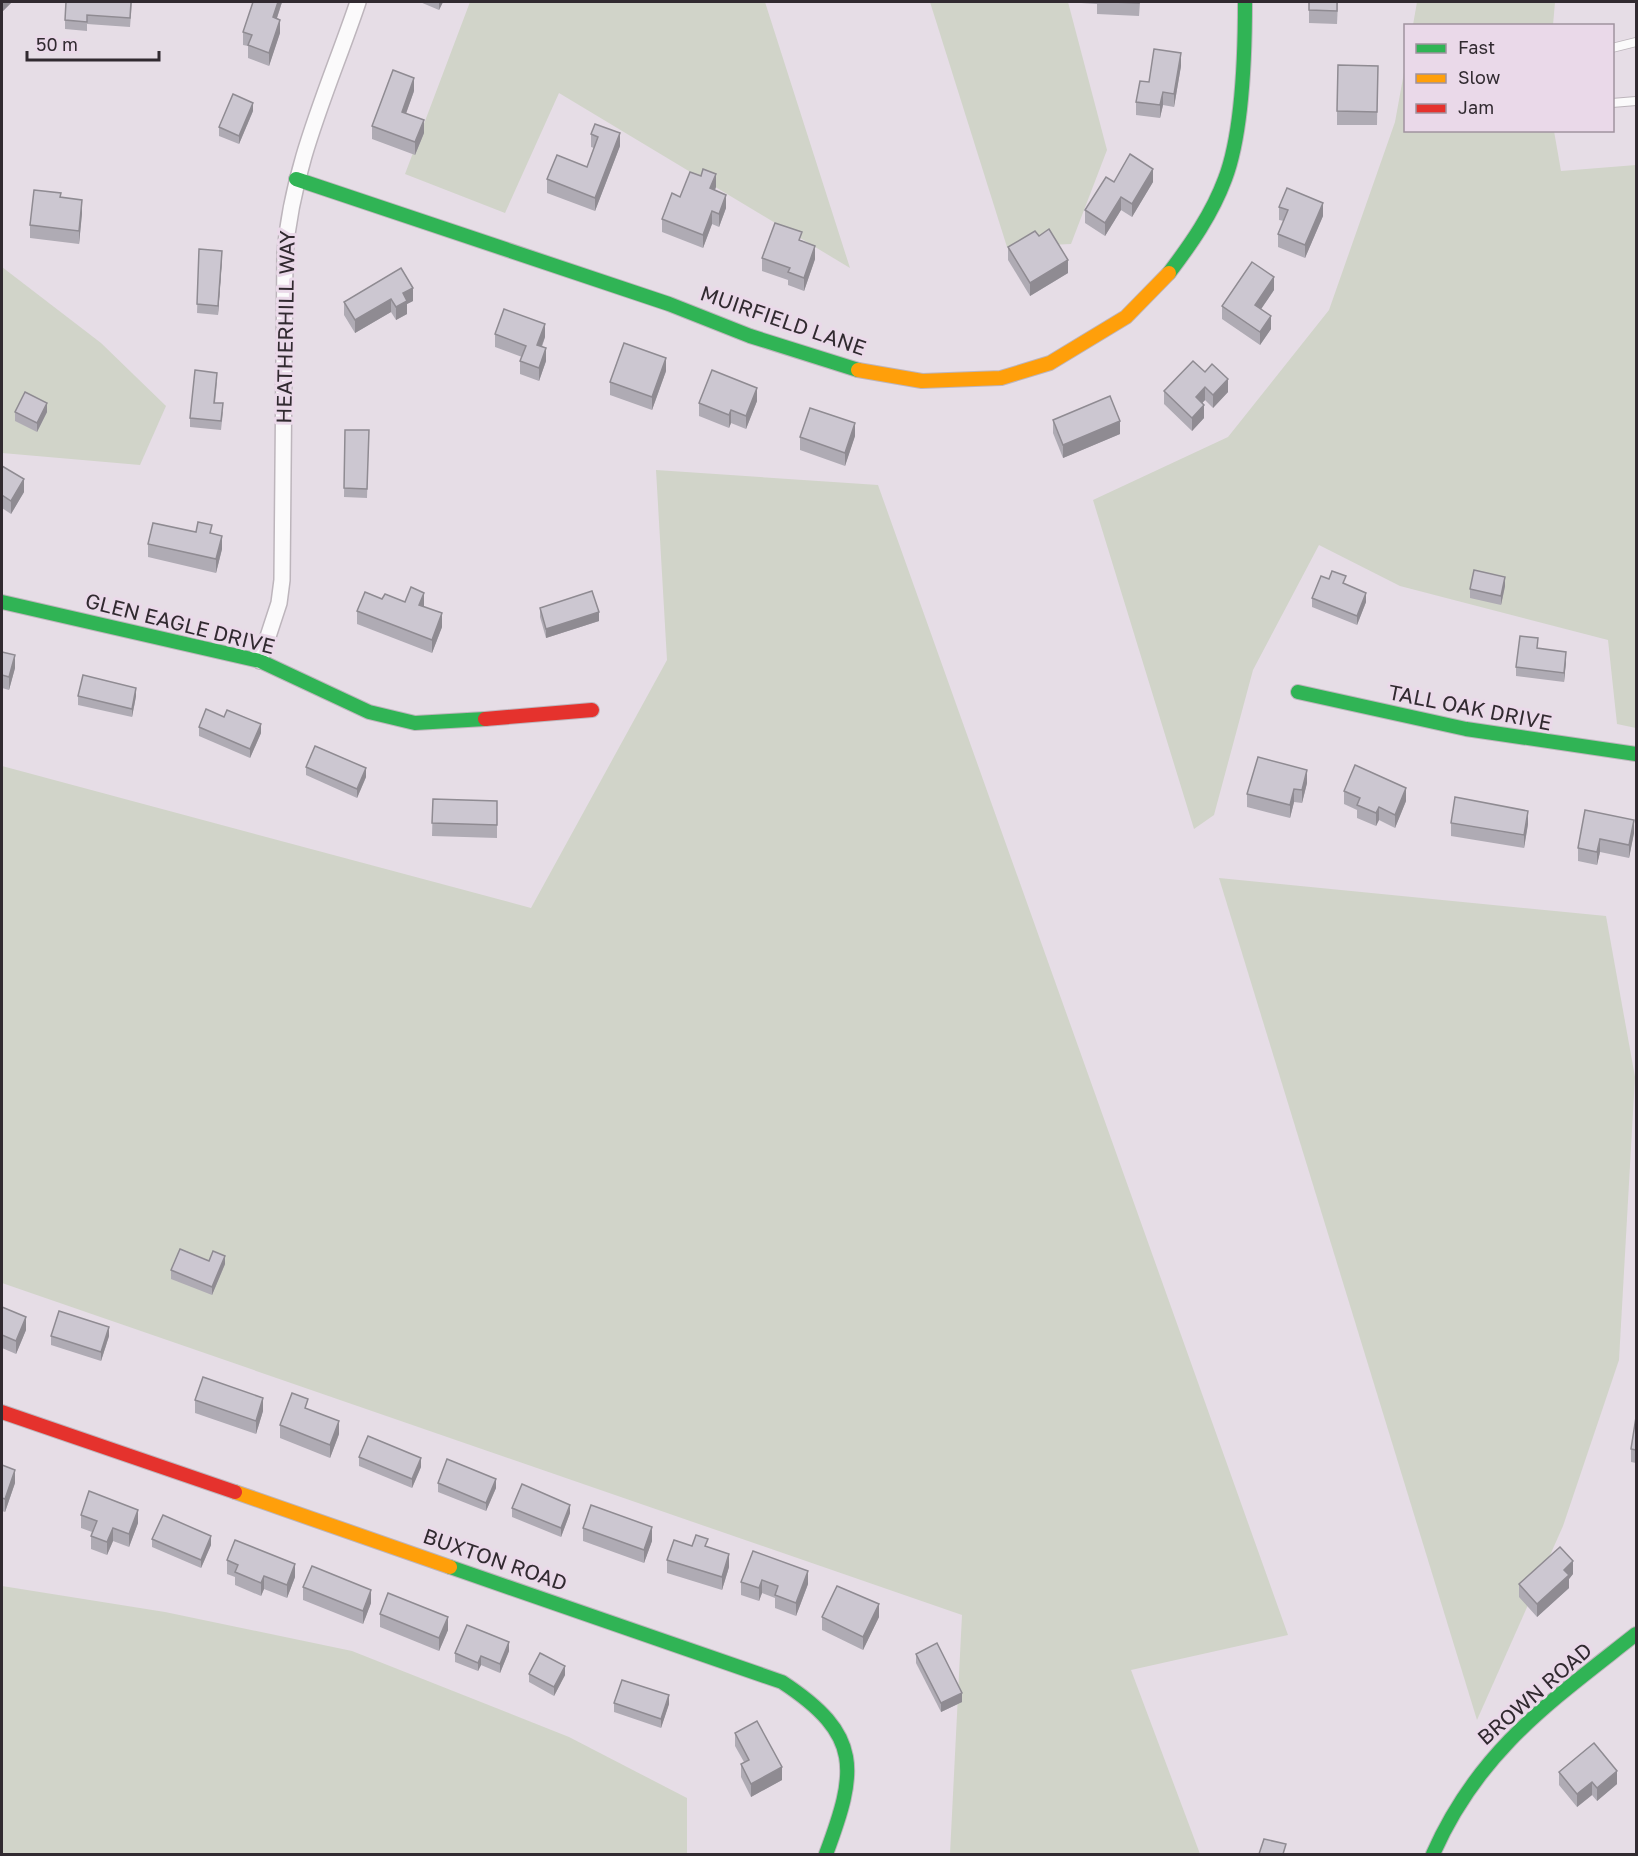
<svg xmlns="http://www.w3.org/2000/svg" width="1638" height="1856" font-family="'Golos Text',sans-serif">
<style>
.green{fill:#d1d4c9}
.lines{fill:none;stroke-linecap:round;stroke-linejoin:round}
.lane-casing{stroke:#bdb5bc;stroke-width:10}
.street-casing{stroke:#bdb5bc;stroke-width:18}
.fast-casing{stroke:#bdb5bc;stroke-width:16}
.slow-casing{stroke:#bdb5bc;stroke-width:16}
.jam-casing{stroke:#bdb5bc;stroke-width:16}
.lane{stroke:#fbfafb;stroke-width:8}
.street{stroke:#fbfafb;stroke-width:15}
.fast{stroke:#30b455;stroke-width:14}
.slow{stroke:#ff9f0a;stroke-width:14}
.jam{stroke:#e5322d;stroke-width:14}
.wall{fill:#afabb4}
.shaded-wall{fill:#8f8b92}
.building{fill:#ccc7d1;stroke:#8f8b92;stroke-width:1.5}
.labels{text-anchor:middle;stroke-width:6;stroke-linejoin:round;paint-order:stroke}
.street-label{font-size:21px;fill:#312a30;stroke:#ead9e9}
</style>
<rect width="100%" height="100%" fill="#e6dde6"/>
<!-- green -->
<g class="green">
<polygon points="470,2 765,2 850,268 559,93 505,213 405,174"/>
<polygon points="930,2 1068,2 1107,150 1071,244 1007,247"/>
<polygon points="1417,2 1555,2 1553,25 1413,25"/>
<polygon points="1405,67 1406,130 1554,131 1561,171 1636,165 1636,728 1617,724 1608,640 1400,586 1319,545 1253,670 1214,815 1194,829 1093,500 1228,437 1329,310 1395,122"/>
<polygon points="2,267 101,343 166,406 140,465 2,453"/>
<polygon points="656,470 878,485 1288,1635 1131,1670 1200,1854 950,1854 962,1615 2,1283 2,766 531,908 667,660"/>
<polygon points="1219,878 1606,916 1635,1077 1619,1360 1563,1526 1477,1720"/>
<polygon points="2,1586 165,1612 352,1651 569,1737 687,1798 687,1854 2,1854"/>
</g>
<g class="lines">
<defs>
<g id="lane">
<polyline points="1612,48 1636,42"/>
<polyline points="1612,103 1636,101"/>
</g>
<path id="street" d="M260,661L279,603L282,580L285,254C292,164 330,85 358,2"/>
<g id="fast">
<polyline points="296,179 669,304 750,336 858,370"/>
<path d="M1169,273C1191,244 1212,214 1225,179C1243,132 1245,53 1245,2"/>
<polyline points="2,602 260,661 369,712 415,723 485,719"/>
<polyline points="1298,692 1466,729 1636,754"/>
<path d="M450,1567L782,1682C863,1735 857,1771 826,1854"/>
<path d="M1433,1854C1479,1750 1550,1702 1636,1634"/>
</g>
<g id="slow">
<polyline points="858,370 922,381 1001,378 1050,363 1126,317 1169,273"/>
<polyline points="235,1492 450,1567"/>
</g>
<g id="jam">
<polyline points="485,719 592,710"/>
<polyline points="2,1412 235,1492"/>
</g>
</defs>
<!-- lane casing -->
<use href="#lane" class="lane-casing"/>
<!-- street casing -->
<use href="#street" class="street-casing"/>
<!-- fast casing -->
<use href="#fast" class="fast-casing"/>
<!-- slow casing -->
<use href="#slow" class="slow-casing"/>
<!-- jam casing -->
<use href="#jam" class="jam-casing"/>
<!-- lane -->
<use href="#lane" class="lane"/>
<!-- street -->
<use href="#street" class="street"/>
<!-- fast -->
<use href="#fast" class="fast"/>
<!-- slow -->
<use href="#slow" class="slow"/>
<!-- jam -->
<use href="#jam" class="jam"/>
</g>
<!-- wall -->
<g class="wall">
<polygon points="2,2 12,2 3,11 2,10"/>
<polygon points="132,2 130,27 87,24 87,31 65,29 65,20"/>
<polygon points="282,2 277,18 280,33 269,66 248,58 248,46 243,45 243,32"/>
<polygon points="420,2 443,2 439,10"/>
<polygon points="1081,2 1140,2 1139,16 1097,14 1097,4 1081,3"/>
<polygon points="1309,2 1338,2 1337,24 1309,23"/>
<polygon points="1181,66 1174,107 1163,105 1160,118 1136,115 1136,102 1149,82"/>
<polygon points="1378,66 1377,125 1337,125 1337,111"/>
<polygon points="414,91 406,113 424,133 415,155 372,139 372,126"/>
<polygon points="253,111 239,144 219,136 219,127"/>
<polygon points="591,134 620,146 595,211 547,193 547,179 587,167 594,148 591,147"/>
<polygon points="1114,182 1153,182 1132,217 1121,210 1105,236 1085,223 1085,210"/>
<polygon points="716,187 715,190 726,208 719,227 712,224 703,248 662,232 662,219 680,197"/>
<polygon points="1279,207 1323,216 1305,258 1278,247 1278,234 1284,221 1279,220"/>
<polygon points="82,213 79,244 30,238 30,225"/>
<polygon points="1039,236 1068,273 1030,296 1008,260 1008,247"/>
<polygon points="802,241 815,259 804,291 788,285 788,280 762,271 762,258"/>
<polygon points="199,249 222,259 218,315 197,313"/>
<polygon points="401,268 413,301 407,304 407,314 396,320 391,312 355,333 344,315 344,302"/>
<polygon points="1274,290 1261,309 1271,329 1260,345 1222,319 1222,306"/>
<polygon points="495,334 545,337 542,347 546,361 539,381 520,374 520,361 522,357 495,347"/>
<polygon points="666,371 652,410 610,395 610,382"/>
<polygon points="1205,372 1228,392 1213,408 1205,400 1202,403 1204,418 1192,431 1164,404 1164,391"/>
<polygon points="217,381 215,403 223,412 221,430 190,427 190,418"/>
<polygon points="757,401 746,429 731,423 729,428 699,416 699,403"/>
<polygon points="15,412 47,412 37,432 15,421"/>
<polygon points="1053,420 1120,434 1063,458 1053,433"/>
<polygon points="345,430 369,430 367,498 344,497"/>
<polygon points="855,436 845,466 800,450 800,437"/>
<polygon points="2,466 24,492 11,514 2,508"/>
<polygon points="196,532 212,534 222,549 216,573 148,557 148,544"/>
<polygon points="1346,585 1366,602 1357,625 1312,607 1312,598"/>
<polygon points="1505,586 1501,605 1470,598 1470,589"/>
<polygon points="382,599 405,602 424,606 442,627 432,653 357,624 357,611"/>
<polygon points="540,608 599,621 546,638 540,617"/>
<polygon points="1538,648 1566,661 1564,682 1516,676 1516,667"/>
<polygon points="2,652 15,668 9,690 2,688"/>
<polygon points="78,696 136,696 132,717 78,705"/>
<polygon points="224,717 261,733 250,758 199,736 199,727"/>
<polygon points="306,767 366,777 357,798 306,775"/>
<polygon points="1307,783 1302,803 1294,802 1290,818 1247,807 1247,794"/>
<polygon points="1344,791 1406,801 1395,828 1379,820 1376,826 1357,818 1357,810 1344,804"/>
<polygon points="433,799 497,801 497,838 432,836"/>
<polygon points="1634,820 1634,833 1629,858 1600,852 1597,865 1578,861 1578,848"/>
<polygon points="1451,823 1528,824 1524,848 1451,836"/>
<polygon points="209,1261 225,1264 212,1295 171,1279 171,1270"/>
<polygon points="2,1307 26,1330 16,1354 2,1348"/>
<polygon points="51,1336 109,1336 101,1361 51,1345"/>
<polygon points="195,1400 263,1411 256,1434 195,1413"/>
<polygon points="308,1409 339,1434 330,1458 280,1438 280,1425"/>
<polygon points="1636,1417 1636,1463 1631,1462 1631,1449"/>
<polygon points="359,1457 421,1467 412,1488 359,1466"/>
<polygon points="2,1465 15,1483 5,1512 2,1511"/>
<polygon points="438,1483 496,1488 486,1511 438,1492"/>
<polygon points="512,1508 570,1513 561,1537 512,1517"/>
<polygon points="81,1515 138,1523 129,1547 113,1541 107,1555 91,1549 91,1536 92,1532 81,1528"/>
<polygon points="583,1528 652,1541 644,1563 583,1541"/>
<polygon points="152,1539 211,1545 201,1568 152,1547"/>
<polygon points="692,1546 708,1547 729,1567 722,1590 667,1573 667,1560"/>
<polygon points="753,1551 808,1584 796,1616 775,1608 775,1598 762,1593 759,1601 741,1595 741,1582"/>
<polygon points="227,1560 295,1577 287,1598 264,1589 261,1596 235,1585 235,1577 227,1574"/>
<polygon points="1573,1574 1569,1579 1569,1588 1537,1617 1519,1597 1519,1584"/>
<polygon points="303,1587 371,1603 363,1624 303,1600"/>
<polygon points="380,1614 448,1630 439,1651 380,1627"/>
<polygon points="822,1617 879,1617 863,1650 822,1630"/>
<polygon points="509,1651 500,1673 481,1665 478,1671 455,1662 455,1653"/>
<polygon points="916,1654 962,1702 941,1712 916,1663"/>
<polygon points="529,1674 565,1675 554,1696 529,1682"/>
<polygon points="614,1703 669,1704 661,1728 614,1712"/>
<polygon points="735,1733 782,1780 751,1797 741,1777 741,1764 744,1762 735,1746"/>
<polygon points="1559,1772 1617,1784 1597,1801 1592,1795 1577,1807 1559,1785"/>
</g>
<!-- shaded-wall -->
<g class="shaded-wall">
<polygon points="4,2 12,2 3,11 3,3"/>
<polygon points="278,2 282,2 273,30 273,17"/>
<polygon points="439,2 443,2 439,10"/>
<polygon points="280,20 280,33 269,66 269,53"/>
<polygon points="1181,53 1181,66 1174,107 1174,94"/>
<polygon points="414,78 414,91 402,125 402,112"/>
<polygon points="1163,92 1163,105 1160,118 1160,105"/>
<polygon points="253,103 253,111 239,144 239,136"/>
<polygon points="424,120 424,133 415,155 415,142"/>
<polygon points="620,133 620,146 595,211 595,198"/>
<polygon points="1153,169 1153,182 1132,217 1132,204"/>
<polygon points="716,174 716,187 710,201 710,188"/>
<polygon points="726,195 726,208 719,227 719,214"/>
<polygon points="1121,197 1121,210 1105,236 1105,223"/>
<polygon points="82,200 82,213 79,244 79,231"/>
<polygon points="1323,203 1323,216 1305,258 1305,245"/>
<polygon points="712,211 712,224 703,248 703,235"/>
<polygon points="815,246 815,259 804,291 804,278"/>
<polygon points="222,251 222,259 218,315 218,306"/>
<polygon points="1068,260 1068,273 1030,296 1030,283"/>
<polygon points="1274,277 1274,290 1255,318 1255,305"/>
<polygon points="413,288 413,301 407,304 407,314 396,320 396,307 403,293"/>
<polygon points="391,299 391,312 355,333 355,320"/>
<polygon points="1271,316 1271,329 1260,345 1260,332"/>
<polygon points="545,324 545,337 537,358 537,345"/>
<polygon points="546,348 546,361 539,381 539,368"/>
<polygon points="666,358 666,371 652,410 652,397"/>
<polygon points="1228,379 1228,392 1213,408 1213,395"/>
<polygon points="1205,387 1205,400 1196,410 1196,397"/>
<polygon points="757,388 757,401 746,429 746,416"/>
<polygon points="47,403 47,412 37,432 37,423"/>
<polygon points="1204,405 1204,418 1192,431 1192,418"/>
<polygon points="731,410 731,423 729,428 729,415"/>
<polygon points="1120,421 1120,434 1063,458 1063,445"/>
<polygon points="855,423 855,436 845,466 845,453"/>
<polygon points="24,479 24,492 11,514 11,501"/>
<polygon points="222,536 222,549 216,573 216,559"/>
<polygon points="1505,577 1505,586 1501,605 1501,596"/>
<polygon points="424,593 424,606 419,618 419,605"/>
<polygon points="1366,593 1366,602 1357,625 1357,616"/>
<polygon points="599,612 599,621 546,638 546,629"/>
<polygon points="442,613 442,627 432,653 432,640"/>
<polygon points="1566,652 1566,661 1564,682 1564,673"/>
<polygon points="15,655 15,668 9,690 9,677"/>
<polygon points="136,688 136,696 132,717 132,709"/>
<polygon points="261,724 261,733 250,758 250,749"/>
<polygon points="366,768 366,777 357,798 357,789"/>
<polygon points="1307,770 1307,783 1302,803 1302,790"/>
<polygon points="1406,788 1406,801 1395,828 1395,815"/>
<polygon points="1294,789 1294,802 1290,818 1290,805"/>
<polygon points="1379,807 1379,820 1376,826 1376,813"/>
<polygon points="1528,811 1528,824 1524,848 1524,835"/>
<polygon points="1634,820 1634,833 1629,858 1629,845"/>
<polygon points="1600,839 1600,852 1597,865 1597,852"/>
<polygon points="225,1256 225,1264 212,1295 212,1287"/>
<polygon points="26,1317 26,1330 16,1354 16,1341"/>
<polygon points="109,1327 109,1336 101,1361 101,1352"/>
<polygon points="263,1398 263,1411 256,1434 256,1421"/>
<polygon points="339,1421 339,1434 330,1458 330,1445"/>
<polygon points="421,1458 421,1467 412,1488 412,1479"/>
<polygon points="15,1470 15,1483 5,1512 5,1499"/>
<polygon points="496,1479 496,1488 486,1511 486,1503"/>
<polygon points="570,1505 570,1513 561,1537 561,1528"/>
<polygon points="138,1510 138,1523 129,1547 129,1534"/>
<polygon points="652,1527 652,1541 644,1563 644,1550"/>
<polygon points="113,1528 113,1541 107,1555 107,1542"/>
<polygon points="211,1536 211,1545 201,1568 201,1560"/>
<polygon points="729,1554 729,1567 722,1590 722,1577"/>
<polygon points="1573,1561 1573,1574 1569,1579 1569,1588 1537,1617 1537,1604 1564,1570"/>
<polygon points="295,1564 295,1577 287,1598 287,1585"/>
<polygon points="808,1571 808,1584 796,1616 796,1603"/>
<polygon points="264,1576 264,1589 261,1596 261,1583"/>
<polygon points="762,1580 762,1593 759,1601 759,1588"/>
<polygon points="371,1590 371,1603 363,1624 363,1611"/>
<polygon points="879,1604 879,1617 863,1650 863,1637"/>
<polygon points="448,1617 448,1630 439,1651 439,1638"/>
<polygon points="509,1642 509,1651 500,1673 500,1664"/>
<polygon points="481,1656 481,1665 478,1671 478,1663"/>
<polygon points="565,1666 565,1675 554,1696 554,1687"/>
<polygon points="962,1693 962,1702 941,1712 941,1703"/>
<polygon points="669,1695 669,1704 661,1728 661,1719"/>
<polygon points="782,1767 782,1780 751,1797 751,1784"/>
<polygon points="1617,1771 1617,1784 1597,1801 1597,1788"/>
<polygon points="1592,1782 1592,1795 1577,1807 1577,1794"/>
</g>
<!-- building -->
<g class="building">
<polygon points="66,2 131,2 130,18 87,15 87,22 65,20"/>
<polygon points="253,2 278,2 273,17 280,20 269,53 248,45 252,35 243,32"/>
<polygon points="1112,2 1139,2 1139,3"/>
<polygon points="1309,2 1337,2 1337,11 1309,10"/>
<polygon points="1154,49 1181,53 1174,94 1163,92 1160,105 1136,102 1140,81 1149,82"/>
<polygon points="1338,65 1378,66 1377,112 1337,111"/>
<polygon points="393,70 414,78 402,112 424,120 415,142 372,126"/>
<polygon points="233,94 253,103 239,136 219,127"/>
<polygon points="595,124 620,133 595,198 547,179 557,155 587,167 598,137 591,134"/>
<polygon points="1130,154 1153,169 1132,204 1121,197 1105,223 1085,210 1106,177 1114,182"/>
<polygon points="703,169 716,174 710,188 726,195 719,214 712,211 703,235 662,219 672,193 680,197 690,172 701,176"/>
<polygon points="1287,188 1323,203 1305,245 1278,234 1288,210 1279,207"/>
<polygon points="34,190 61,193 60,197 82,200 79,231 30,225"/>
<polygon points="775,223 802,232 799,240 815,246 804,278 788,272 790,268 762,258"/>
<polygon points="1049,229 1068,260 1030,283 1008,247 1035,231 1039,236"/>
<polygon points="199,249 222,251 218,306 197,304"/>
<polygon points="1252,262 1274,277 1255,305 1271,316 1260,332 1222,306"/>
<polygon points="401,268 413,288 403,293 407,301 396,307 391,299 355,320 344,302"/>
<polygon points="504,309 545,324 537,345 546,348 539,368 520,361 526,346 495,334"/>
<polygon points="624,343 666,358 652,397 610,382"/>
<polygon points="1193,361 1205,372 1212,364 1228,379 1213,395 1205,387 1196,397 1204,405 1192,418 1164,391"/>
<polygon points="195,370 217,373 214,403 223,403 221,421 190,418"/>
<polygon points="712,370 757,388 746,416 731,410 729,415 699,403"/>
<polygon points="25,392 47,403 37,423 15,412"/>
<polygon points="1110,396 1120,421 1063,445 1053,420"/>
<polygon points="810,408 855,423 845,453 800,437"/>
<polygon points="345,430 369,430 367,489 344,488"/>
<polygon points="2,466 24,479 11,501 2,495"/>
<polygon points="198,522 212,525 210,533 222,536 216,559 148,544 153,523 196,532"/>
<polygon points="1474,570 1505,577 1501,596 1470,589"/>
<polygon points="1332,571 1346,576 1343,583 1366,593 1357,616 1312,598 1321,576 1329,579"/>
<polygon points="411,587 424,593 419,605 442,613 432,640 357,611 365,592 382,599 385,594 405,602"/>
<polygon points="592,591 599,612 546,629 540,608"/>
<polygon points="1520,636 1538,638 1537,648 1566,652 1564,673 1516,667"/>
<polygon points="2,652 15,655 9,677 2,675"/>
<polygon points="83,675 136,688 132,709 78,696"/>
<polygon points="206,709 224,717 227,710 261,724 250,749 199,727"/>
<polygon points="315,746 366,768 357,789 306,767"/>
<polygon points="1258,757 1307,770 1302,790 1294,789 1290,805 1247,794"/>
<polygon points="1355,765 1406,788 1395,815 1379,807 1376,813 1357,805 1360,798 1344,791"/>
<polygon points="1455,797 1528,811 1524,835 1451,823"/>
<polygon points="433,799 497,801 497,825 432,823"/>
<polygon points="1585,810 1634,820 1629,845 1600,839 1597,852 1578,848"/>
<polygon points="180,1249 209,1261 213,1251 225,1256 212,1287 171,1270"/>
<polygon points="2,1307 26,1317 16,1341 2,1335"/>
<polygon points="59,1311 109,1327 101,1352 51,1336"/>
<polygon points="203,1377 263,1398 256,1421 195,1400"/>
<polygon points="292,1393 308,1399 305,1408 339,1421 330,1445 280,1425"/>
<polygon points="1636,1417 1636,1450 1631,1449"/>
<polygon points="368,1436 421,1458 412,1479 359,1457"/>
<polygon points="447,1459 496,1479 486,1503 438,1483"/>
<polygon points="2,1465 15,1470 5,1499 2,1498"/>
<polygon points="522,1484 570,1505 561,1528 512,1508"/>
<polygon points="89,1491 138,1510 129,1534 113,1528 107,1542 91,1536 97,1521 81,1515"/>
<polygon points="591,1505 652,1527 644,1550 583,1528"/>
<polygon points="163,1515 211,1536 201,1560 152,1539"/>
<polygon points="696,1535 708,1539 705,1546 729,1554 722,1577 667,1560 674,1540 692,1546"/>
<polygon points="235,1540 295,1564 287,1585 264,1576 261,1583 235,1572 238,1565 227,1560"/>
<polygon points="1560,1547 1573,1561 1564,1570 1569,1575 1537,1604 1519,1584"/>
<polygon points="753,1551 808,1571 796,1603 775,1595 778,1586 762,1580 759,1588 741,1582"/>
<polygon points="312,1566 371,1590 363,1611 303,1587"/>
<polygon points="837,1586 879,1604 863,1637 822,1617"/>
<polygon points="388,1593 448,1617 439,1638 380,1614"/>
<polygon points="467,1625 509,1642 500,1664 481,1656 478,1663 455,1653"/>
<polygon points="937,1643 962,1693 941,1703 916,1654"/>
<polygon points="540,1653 565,1666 554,1687 529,1674"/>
<polygon points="622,1680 669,1695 661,1719 614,1703"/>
<polygon points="757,1721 782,1767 751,1784 741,1764 749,1760 735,1733"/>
<polygon points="1594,1743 1617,1771 1597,1788 1592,1782 1577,1794 1559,1772"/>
<polygon points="1264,1839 1286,1844 1283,1854 1259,1854"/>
</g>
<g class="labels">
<!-- street labels -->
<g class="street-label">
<text transform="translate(783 321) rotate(19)" y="7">MUIRFIELD LANE</text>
<text transform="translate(286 327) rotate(-89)" y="7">HEATHERHILL WAY</text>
<text transform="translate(180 624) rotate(14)" y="7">GLEN EAGLE DRIVE</text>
<text transform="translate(1470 708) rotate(11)" y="7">TALL OAK DRIVE</text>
<text transform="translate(495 1560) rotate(19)" y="7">BUXTON ROAD</text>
<text transform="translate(1535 1694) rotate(-41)" y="7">BROWN ROAD</text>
</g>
</g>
<!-- border -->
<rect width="1638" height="1856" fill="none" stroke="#312a30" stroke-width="6"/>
<!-- legend -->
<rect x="1404" y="24" width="210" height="108" fill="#ead9e9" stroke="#a0939f" stroke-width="1.5"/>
<rect x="1416" y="44" width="30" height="9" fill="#30b455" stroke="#a0939f" stroke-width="1.5"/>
<text x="1458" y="54" font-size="18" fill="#312a30">Fast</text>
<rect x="1416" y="74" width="30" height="9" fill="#ff9f0a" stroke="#a0939f" stroke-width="1.5"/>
<text x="1458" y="84" font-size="18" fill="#312a30">Slow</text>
<rect x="1416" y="104" width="30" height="9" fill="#e5322d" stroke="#a0939f" stroke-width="1.5"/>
<text x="1458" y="114" font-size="18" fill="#312a30">Jam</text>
<!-- scale -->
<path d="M27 51v9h132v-9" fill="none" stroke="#312a30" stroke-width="3"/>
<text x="36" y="51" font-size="18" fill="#312a30" stroke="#ead9e9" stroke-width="4.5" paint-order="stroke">50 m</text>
</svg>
